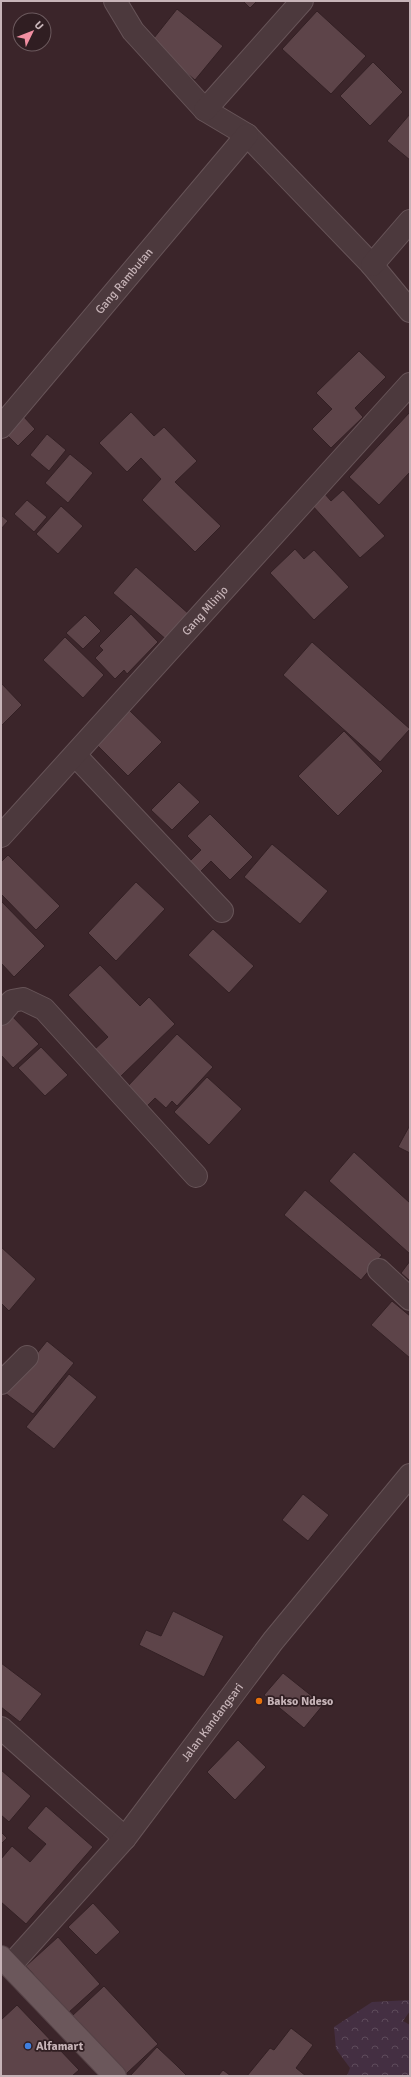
<svg xmlns="http://www.w3.org/2000/svg" width="411" height="2077" font-family="Signika,sans-serif">
<style>
.forest{fill:url(#forest-crowns)}
.building{fill:#5d4449;stroke:#332024}
.lines{fill:none;stroke-linecap:round;stroke-linejoin:round}
.minor-casing{stroke:#675458;stroke-width:24}
.primary-casing{stroke:#554246;stroke-width:24}
.minor{stroke:#4c393d;stroke-width:22}
.primary{stroke:#6b575b;stroke-width:22}
.food-dot{fill:#e8710a;stroke:#301e22;stroke-width:1.5}
.shop-dot{fill:#3f7fe0;stroke:#301e22;stroke-width:1.5}
.labels{text-anchor:middle;stroke-width:3.5;stroke-linejoin:round;paint-order:stroke}
.street-label{font-size:12px;fill:#c7b4b8;stroke:#301e22}
.poi-label{font-size:12px;font-weight:bold;fill:#c7b4b8;stroke:#301e22;text-anchor:start}
</style>
<defs>
<pattern id="forest-crowns" width="20" height="18" patternUnits="userSpaceOnUse"><rect width="20" height="18" fill="#442f42"/><path d="M2 6a3 3 0 1 1 6 0M12 15a3 3 0 1 1 6 0" fill="none" stroke="#5e4b5b"/></pattern>
</defs>
<rect width="100%" height="100%" fill="#3b252a"/>
<!-- forest -->
<polygon class="forest" points="410,2000 410,2011 403,2021 410,2025 410,2076 347,2076 350,2068 336,2049 334,2027 372,2002"/>
<!-- building -->
<g class="building">
<polygon points="243,1 257,1 250,8"/>
<polygon points="177,9 223,46 195,80 150,43"/>
<polygon points="317,11 366,56 331,94 282,49"/>
<polygon points="373,62 403,92 370,126 340,96"/>
<polygon points="410,114 410,160 387,141"/>
<polygon points="359,351 386,377 355,408 363,417 331,448 312,429 332,409 316,393"/>
<polygon points="131,412 154,436 164,427 197,461 175,482 221,526 195,552 142,500 161,479 141,458 127,472 99,443"/>
<polygon points="410,412 410,472 379,505 349,477"/>
<polygon points="24,417 35,429 18,446 7,435"/>
<polygon points="47,434 66,450 49,471 30,455"/>
<polygon points="70,454 93,473 68,503 45,483"/>
<polygon points="343,490 385,536 360,558 311,504 324,493 331,501"/>
<polygon points="27,500 47,517 34,532 14,514"/>
<polygon points="61,506 83,526 58,554 36,534"/>
<polygon points="1,515 8,521 1,529"/>
<polygon points="295,549 304,559 314,550 349,587 314,620 270,573"/>
<polygon points="136,567 190,615 168,641 113,593"/>
<polygon points="131,614 158,642 127,674 124,670 115,679 95,658 103,650 99,646"/>
<polygon points="85,615 101,631 83,649 66,633"/>
<polygon points="65,637 104,675 83,698 43,660"/>
<polygon points="312,642 410,729 380,762 283,675"/>
<polygon points="1,683 22,705 2,725 1,724"/>
<polygon points="129,710 162,742 128,776 96,744"/>
<polygon points="344,731 383,771 338,816 298,776"/>
<polygon points="179,782 200,802 172,830 151,810"/>
<polygon points="210,814 253,857 230,880 211,861 199,873 188,863 201,850 187,836"/>
<polygon points="272,844 328,891 300,924 244,877"/>
<polygon points="8,855 60,906 36,930 1,894 1,862"/>
<polygon points="136,882 165,909 116,961 88,933"/>
<polygon points="1,901 45,946 14,977 1,963"/>
<polygon points="213,929 254,966 229,993 188,955"/>
<polygon points="100,965 140,1006 149,997 175,1024 120,1077 94,1050 108,1037 68,995"/>
<polygon points="10,1014 39,1044 13,1068 1,1055 1,1023"/>
<polygon points="177,1034 213,1067 177,1106 172,1101 166,1108 155,1098 147,1106 127,1087"/>
<polygon points="41,1047 68,1075 45,1096 18,1068"/>
<polygon points="207,1077 242,1109 209,1145 174,1112"/>
<polygon points="410,1125 410,1153 398,1147"/>
<polygon points="354,1152 410,1203 410,1254 329,1181"/>
<polygon points="305,1190 382,1255 361,1280 284,1215"/>
<polygon points="1,1247 36,1279 9,1311 1,1303"/>
<polygon points="410,1261 410,1281 401,1273"/>
<polygon points="392,1301 410,1316 410,1358 371,1325"/>
<polygon points="47,1341 74,1363 33,1414 5,1393"/>
<polygon points="69,1374 97,1397 54,1449 26,1427"/>
<polygon points="303,1494 329,1515 308,1541 282,1520"/>
<polygon points="173,1611 224,1636 204,1677 139,1645 146,1630 161,1636"/>
<polygon points="1,1663 42,1694 20,1722 1,1707"/>
<polygon points="283,1673 323,1705 304,1728 264,1695"/>
<polygon points="238,1740 266,1767 235,1800 207,1772"/>
<polygon points="1,1770 31,1796 9,1822 1,1815"/>
<polygon points="46,1806 93,1847 26,1924 1,1902 1,1859 12,1846 30,1862 46,1844 27,1828"/>
<polygon points="1,1832 7,1838 1,1844"/>
<polygon points="93,1903 120,1932 96,1955 68,1927"/>
<polygon points="58,1937 100,1984 68,2013 26,1966"/>
<polygon points="104,1986 158,2044 126,2074 72,2016"/>
<polygon points="17,2005 79,2070 72,2076 1,2076 1,2020"/>
<polygon points="291,2028 313,2045 296,2068 306,2076 247,2076 270,2048 274,2050"/>
<polygon points="157,2047 176,2065 187,2076 130,2076"/>
<polygon points="223,2070 231,2076 218,2076"/>
</g>
<g class="lines">
<defs>
<g id="minor">
<polyline points="115,1 133,31 205,110 247,135 372,265 410,311"/>
<polyline points="205,110 302,1"/>
<polyline points="372,265 410,221"/>
<path id="s1" d="M1,427L247,135"/>
<polyline points="75,755 222,911"/>
<path id="s2" d="M1,836L410,384"/>
<polyline points="1,1014 12,1001 23,999 44,1009 196,1176"/>
<polyline points="379,1270 410,1299"/>
<polyline points="1,1383 27,1357"/>
<polyline points="1,1728 125,1838"/>
<path id="s3" d="M10,1966L125,1838L273,1641L410,1475"/>
</g>
<polyline id="primary" points="1,1957 115,2076"/>
</defs>
<!-- minor casing -->
<use href="#minor" class="minor-casing"/>
<!-- primary casing -->
<use href="#primary" class="primary-casing"/>
<!-- minor -->
<use href="#minor" class="minor"/>
<!-- primary -->
<use href="#primary" class="primary"/>
</g>
<!-- markers -->
<circle class="food-dot" cx="259" cy="1701" r="4"/>
<circle class="shop-dot" cx="28" cy="2046" r="4"/>
<g class="labels">
<!-- street labels -->
<g class="street-label">
<text dy="4" stroke="none"><textPath href="#s1" startOffset="191">Gang Rambutan</textPath></text>
<text dy="4" stroke="none"><textPath href="#s2" startOffset="304">Gang Mlinjo</textPath></text>
<text dy="4" stroke="none"><textPath href="#s3" startOffset="317">Jalan Kandangsari</textPath></text>
</g>
<!-- poi labels -->
<g class="poi-label">
<text x="267" y="1705">Bakso Ndeso</text>
<text x="36" y="2050">Alfamart</text>
</g>
</g>
<!-- border -->
<rect width="411" height="2077" fill="none" stroke="#c7b4b8" stroke-width="4"/>
<!-- north arrow -->
<g transform="translate(32 32) rotate(47)"><circle r="19" fill="#301e22" stroke="#6c5a5e"/>
<path d="M0-3L7 15L0 10L-7 15Z" fill="#f18fa2"/>
<text y="-6" font-size="11" font-weight="bold" text-anchor="middle" fill="#c7b4b8">U</text>
</g>
</svg>
